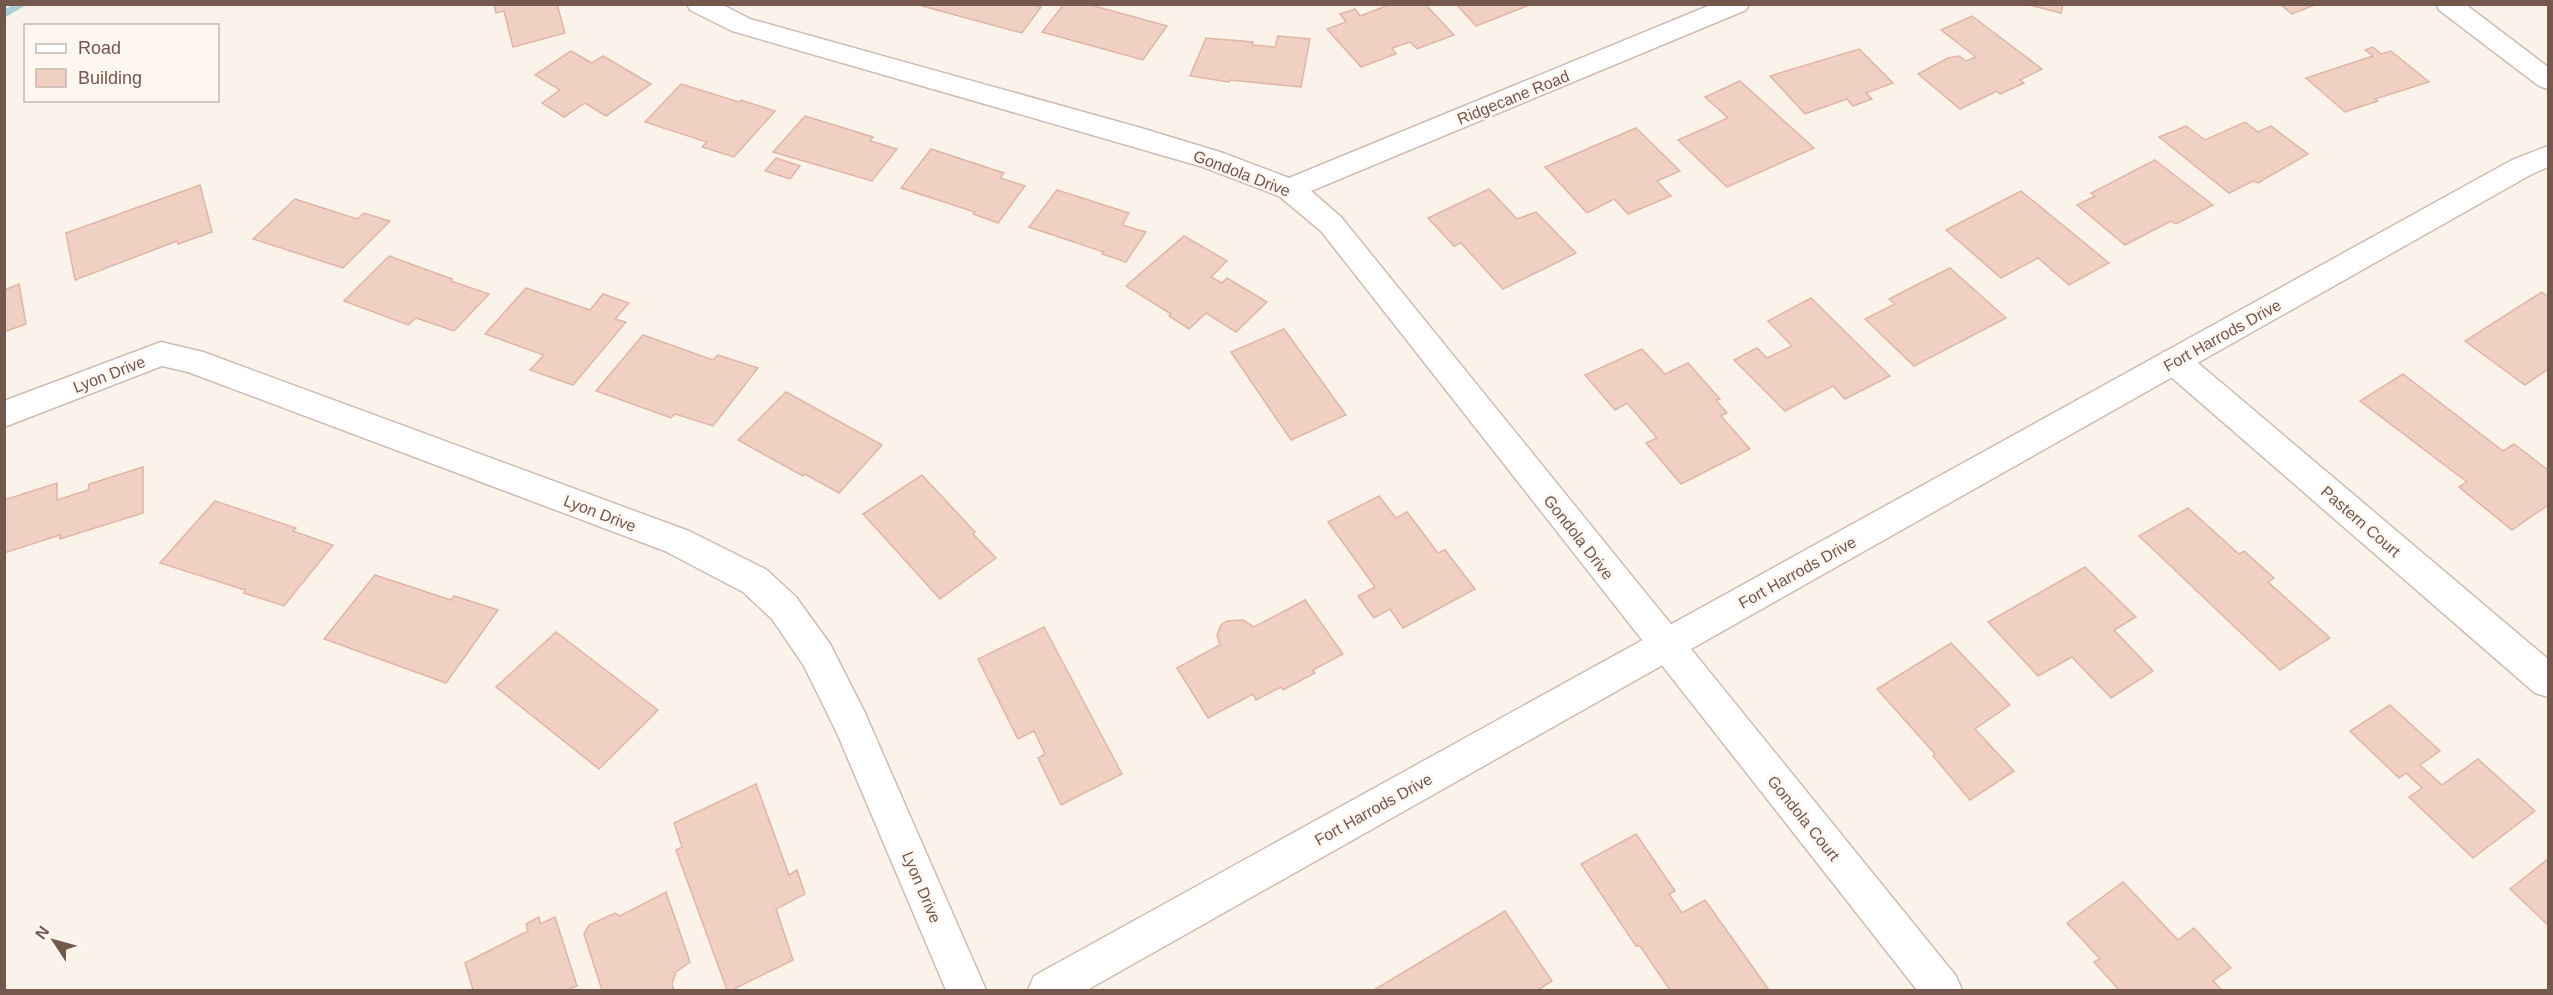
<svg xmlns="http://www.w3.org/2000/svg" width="2553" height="995" font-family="Arial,sans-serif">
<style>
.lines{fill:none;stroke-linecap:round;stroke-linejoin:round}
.stream{fill:#a6d2d5;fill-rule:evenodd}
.building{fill:#efd0c3;stroke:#e0b6a5;stroke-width:1.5}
.street-casing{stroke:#cfbcb2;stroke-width:3}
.secondary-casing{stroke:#d1bcb0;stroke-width:3}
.street{fill:#fff;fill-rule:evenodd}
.secondary{fill:#fff;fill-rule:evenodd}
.labels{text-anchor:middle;stroke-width:5;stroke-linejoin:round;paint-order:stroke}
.street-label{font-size:16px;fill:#74584e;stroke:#fef7f0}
</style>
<rect width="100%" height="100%" fill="#fbf3e9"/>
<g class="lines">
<!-- stream -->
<polygon class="stream" points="14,4 28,4 4,18 4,10"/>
</g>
<!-- building -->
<g class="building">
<polygon points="494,4 557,4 565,33 513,47 504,11 496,13"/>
<polygon points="923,4 1032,4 1041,7 1022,33 922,6"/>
<polygon points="1064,4 1087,4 1167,26 1143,60 1042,32"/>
<polygon points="1391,4 1425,4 1454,35 1417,49 1410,42 1392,48 1396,54 1361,67 1327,29 1346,22 1340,14 1355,9 1360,16"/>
<polygon points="1456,4 1532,4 1476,26"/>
<polygon points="2025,4 2063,4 2061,13"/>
<polygon points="2280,4 2317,4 2292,14"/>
<polygon points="1972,16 2042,69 2020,80 2024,83 2000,94 1997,91 1960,109 1918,74 1948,58 1959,56 1966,61 1976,57 1941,30"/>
<polygon points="1278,36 1310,39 1301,87 1230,80 1229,82 1190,76 1206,38 1253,42 1252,45 1275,47"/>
<polygon points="2373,47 2381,54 2391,51 2429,82 2375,99 2378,101 2345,112 2306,78 2373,56 2365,50"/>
<polygon points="1859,49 1893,83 1866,93 1872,99 1853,106 1847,99 1805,114 1770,76"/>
<polygon points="571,51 592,63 603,56 651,84 606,116 585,103 564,117 542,103 560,90 535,75"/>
<polygon points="1740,81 1814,148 1727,187 1678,140 1728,118 1705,97"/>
<polygon points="681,84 739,102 741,100 775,111 734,157 702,147 707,142 645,122"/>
<polygon points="805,116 873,137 870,141 897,149 872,181 773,152"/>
<polygon points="2245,122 2258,132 2271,126 2308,154 2258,183 2253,181 2229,193 2159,137 2186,126 2205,140"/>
<polygon points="1636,128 1680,171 1657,181 1671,196 1628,214 1614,199 1587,213 1545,167"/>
<polygon points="931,149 1004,173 1000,178 1025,186 998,223 973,214 975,212 901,188"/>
<polygon points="776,158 800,166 790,179 765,171"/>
<polygon points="2155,160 2213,205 2176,224 2171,221 2125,245 2077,205 2095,196 2091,193"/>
<polygon points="200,185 212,232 178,244 177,241 75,280 66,233"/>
<polygon points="1489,189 1517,219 1536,212 1576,253 1503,289 1461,243 1454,246 1428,218"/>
<polygon points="1057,190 1129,213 1122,225 1146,232 1126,262 1102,254 1104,252 1029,227"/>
<polygon points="2021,191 2109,263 2069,285 2038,258 2001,278 1946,230"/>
<polygon points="295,199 357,219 364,213 390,221 343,268 253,239"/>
<polygon points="1184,236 1227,261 1211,277 1222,283 1227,278 1267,302 1236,332 1206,313 1189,329 1169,316 1171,314 1126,286"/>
<polygon points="389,256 452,279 451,281 489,294 454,331 416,318 408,325 344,301"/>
<polygon points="1950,268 2006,318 1914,366 1865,319 1895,304 1889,299"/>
<polygon points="19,284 26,324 4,332 4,290"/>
<polygon points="526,288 590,310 603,294 629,303 615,319 626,322 573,385 530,370 544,355 485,334"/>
<polygon points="2542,292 2548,297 2548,369 2525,385 2465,341"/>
<polygon points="1811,298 1890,376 1845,399 1833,386 1785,411 1734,360 1757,348 1767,358 1792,346 1768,321"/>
<polygon points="1284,329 1346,415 1291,440 1231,352"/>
<polygon points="643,335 713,360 718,355 758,368 713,426 675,414 671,418 596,391"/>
<polygon points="1642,349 1665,374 1688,363 1720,399 1716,400 1727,413 1721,416 1750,449 1681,484 1646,443 1657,438 1627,403 1615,410 1585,375"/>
<polygon points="2403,374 2503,451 2514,444 2548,470 2548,505 2512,530 2459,487 2467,482 2360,401"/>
<polygon points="786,392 882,445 839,493 805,474 803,476 738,440"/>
<polygon points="143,467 143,513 60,539 60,535 4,553 4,500 57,483 57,500 88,490 89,484"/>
<polygon points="922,475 975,532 973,534 996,558 940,599 863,514"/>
<polygon points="1379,496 1396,518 1407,512 1438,553 1445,550 1475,589 1403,628 1390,609 1374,618 1358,596 1375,587 1328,522"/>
<polygon points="215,501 296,528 293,531 333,545 284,606 244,593 245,590 160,563"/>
<polygon points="2188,508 2239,554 2244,551 2274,578 2268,582 2330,638 2280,670 2139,536"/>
<polygon points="2085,567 2136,617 2114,630 2153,671 2111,698 2072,657 2038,676 1988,622"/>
<polygon points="375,575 451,600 454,596 498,610 446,683 324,639"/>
<polygon points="1305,600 1343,654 1313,670 1315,673 1283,690 1281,687 1256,700 1253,694 1208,718 1177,668 1220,645 1217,635 1221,625 1227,621 1243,620 1254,627"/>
<polygon points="1044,627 1122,774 1061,805 1038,758 1045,754 1034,731 1018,739 978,659"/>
<polygon points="556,632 658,710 599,769 496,687"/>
<polygon points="1951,643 2010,705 1975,729 2014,771 1970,800 1933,756 1935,754 1877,689"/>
<polygon points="2390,705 2440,751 2420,765 2442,785 2478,759 2535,811 2473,858 2409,797 2422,788 2406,773 2399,778 2350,731"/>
<polygon points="756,784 789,875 797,870 805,894 776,909 793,960 732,990 727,990 676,850 682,847 674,823"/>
<polygon points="1636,834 1675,891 1669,894 1682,913 1705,900 1769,990 1670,990 1640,946 1636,946 1581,864"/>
<polygon points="2548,859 2548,925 2510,889"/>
<polygon points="2123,882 2178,940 2194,928 2231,968 2213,981 2222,990 2119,990 2094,962 2100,959 2067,923"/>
<polygon points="666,892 690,962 676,972 672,984 674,990 602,990 584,934 589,925 615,913 620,916"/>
<polygon points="1505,911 1552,981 1538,990 1374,990"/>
<polygon points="539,917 540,924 555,917 577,986 567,990 473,990 465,963 528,931 526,924"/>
</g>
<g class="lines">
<defs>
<g id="street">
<polygon points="687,4 721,4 750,19 1141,128 1223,153 1289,178 1713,4 1749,4 1746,10 1311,191 1341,217 1956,976 1962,990 1917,990 1321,231 1279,196 1203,167 732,31 690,10"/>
<polygon points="2436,4 2465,4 2548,67 2548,89 2539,86 2439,10"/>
<polygon points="161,342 203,352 689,531 767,570 796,597 830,644 865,713 986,990 946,990 837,733 804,666 772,619 743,592 665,551 188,372 162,366 4,427 4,401"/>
<polygon points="2174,349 2185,352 2548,659 2548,697 2535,693 2163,370 2159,361 2163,352"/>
</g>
<polygon id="secondary" points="2548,146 2548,167 2532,174 1087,990 1028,990 1034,976 2512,160"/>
</defs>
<!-- street casing -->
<use href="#street" class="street-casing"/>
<!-- secondary casing -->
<use href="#secondary" class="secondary-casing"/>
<!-- street -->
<use href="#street" class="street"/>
<!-- secondary -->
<use href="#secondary" class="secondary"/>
</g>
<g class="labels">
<!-- street labels -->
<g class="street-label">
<text transform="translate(1513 97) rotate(-22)" y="6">Ridgecane Road</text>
<text transform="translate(1242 173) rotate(21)" y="6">Gondola Drive</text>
<text transform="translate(2222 335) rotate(-29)" y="6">Fort Harrods Drive</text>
<text transform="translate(109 374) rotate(-21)" y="6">Lyon Drive</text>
<text transform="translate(600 513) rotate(21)" y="6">Lyon Drive</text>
<text transform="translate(2361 521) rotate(41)" y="6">Pastern Court</text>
<text transform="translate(1579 537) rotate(52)" y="6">Gondola Drive</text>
<text transform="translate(1797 572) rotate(-29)" y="6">Fort Harrods Drive</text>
<text transform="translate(1373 809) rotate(-29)" y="6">Fort Harrods Drive</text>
<text transform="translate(1804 818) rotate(51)" y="6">Gondola Court</text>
<text transform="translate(922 887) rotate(67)" y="6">Lyon Drive</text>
</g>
</g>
<!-- border -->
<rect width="2553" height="995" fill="none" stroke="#74584e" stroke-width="12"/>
<!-- legend -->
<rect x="24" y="24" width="195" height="78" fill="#fef7f0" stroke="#c7b7af" stroke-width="1.5"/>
<rect x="36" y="44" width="30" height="9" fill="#ffffff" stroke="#c7b7af" stroke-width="1.5"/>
<text x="78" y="54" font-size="18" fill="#74584e">Road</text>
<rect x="36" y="69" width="30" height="18" fill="#efd0c3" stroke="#c7b7af" stroke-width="1.5"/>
<text x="78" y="84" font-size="18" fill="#74584e">Building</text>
<!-- north arrow -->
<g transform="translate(54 941) rotate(306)" stroke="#fef7f0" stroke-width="4.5" paint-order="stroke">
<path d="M0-4.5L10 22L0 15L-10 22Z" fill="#74584e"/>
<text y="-9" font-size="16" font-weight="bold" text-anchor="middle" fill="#74584e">N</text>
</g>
</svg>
